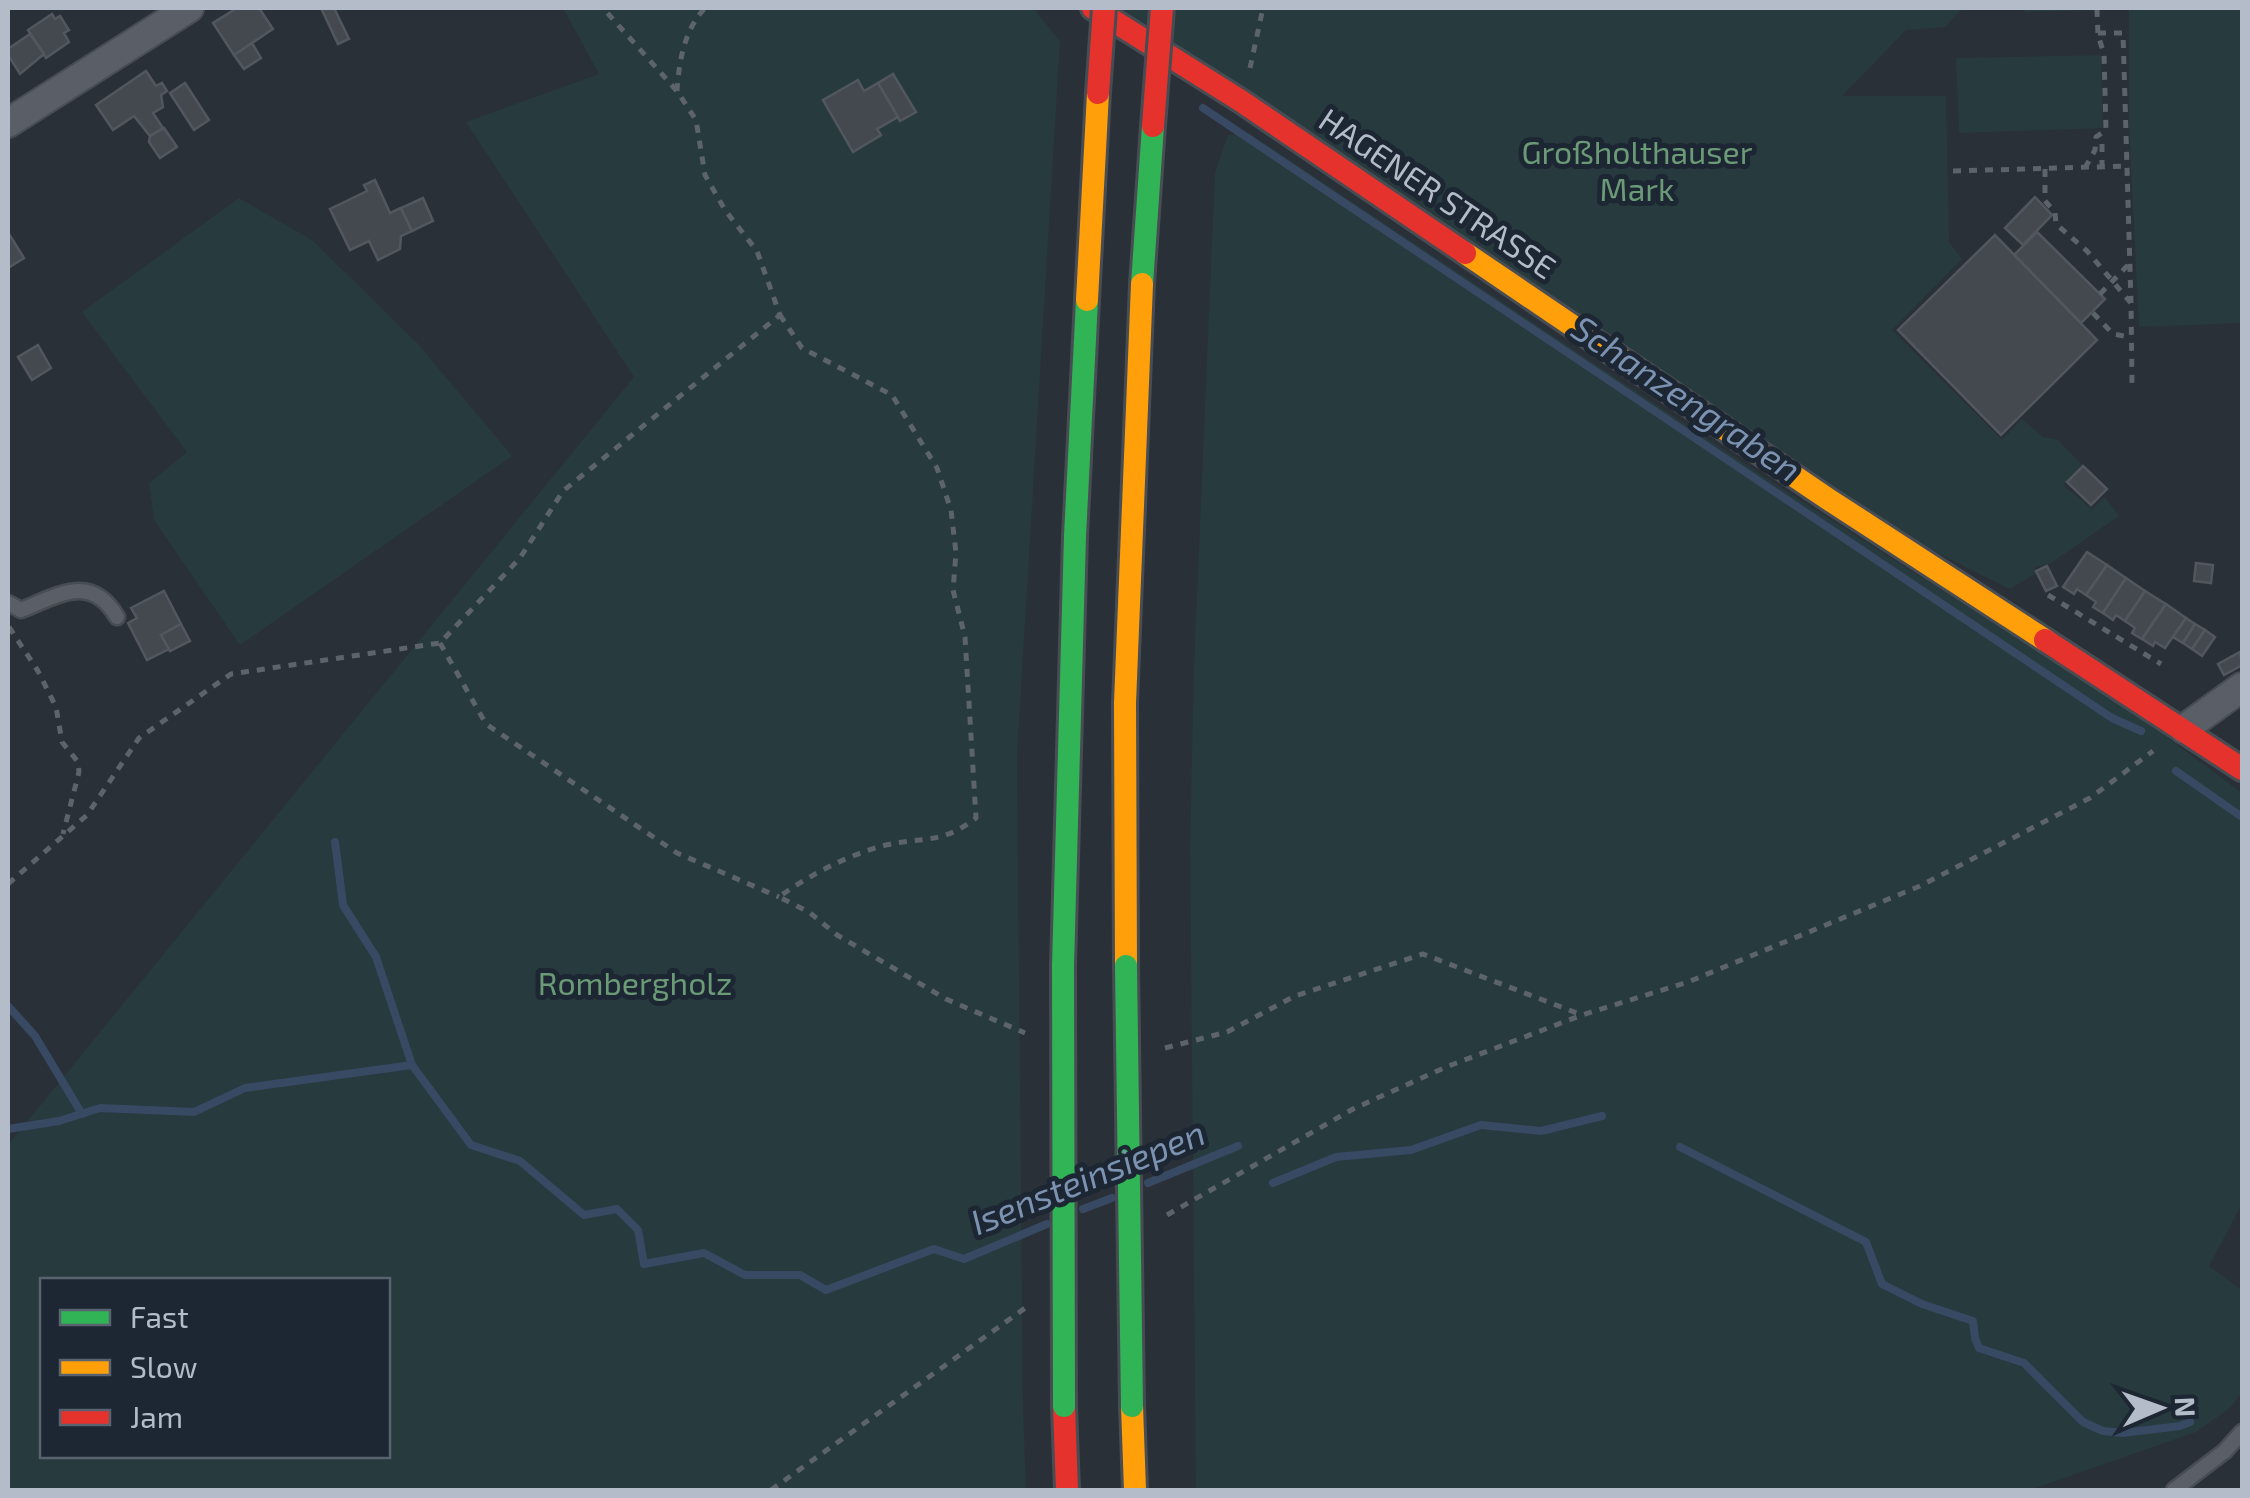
<svg xmlns="http://www.w3.org/2000/svg" width="2250" height="1498" font-family="'Exo 2',sans-serif">
<style>
.green{fill:#273a3e;fill-rule:evenodd}
.lines{fill:none;stroke-linecap:round;stroke-linejoin:round}
.stream{stroke:#384963;stroke-width:8}
.building{fill:#444950;stroke:#52575f;stroke-width:2.5}
.lane-casing{stroke:#484c53;stroke-width:19}
.street-casing{stroke:#484c53;stroke-width:32}
.fast-casing{stroke:#484c53;stroke-width:28}
.slow-casing{stroke:#484c53;stroke-width:28}
.jam-casing{stroke:#484c53;stroke-width:28}
.path{stroke:#5d636a;stroke-width:5;stroke-dasharray:8 8;stroke-linecap:butt}
.lane{stroke:#5a5e66;stroke-width:14}
.street{stroke:#5a5e66;stroke-width:28}
.fast{stroke:#30b455;stroke-width:22}
.slow{stroke:#ff9f0a;stroke-width:22}
.jam{stroke:#e5322d;stroke-width:22}
.fast-bridge-casing{stroke:#474c53;stroke-width:28;stroke-linecap:butt}
.jam-bridge-casing{stroke:#474c53;stroke-width:28;stroke-linecap:butt}
.fast-bridge{stroke:#30b455;stroke-width:22}
.jam-bridge{stroke:#e5322d;stroke-width:22}
.labels{text-anchor:middle;stroke-width:10;stroke-linejoin:round;paint-order:stroke}
.park-label{font-size:32px;fill:#6b9a76;stroke:#1d2633}
.street-label{font-size:32px;fill:#b4bcc9;stroke:#1d2633}
.water-label{font-size:35px;font-style:italic;fill:#7c92b1;stroke:#1d2633}
</style>
<rect width="100%" height="100%" fill="#2a3038"/>
<!-- green -->
<g class="green">
<path d="M563,8H1033L1060,41L1017,755L1023,1408L1026,1490H8V1145L634,377L466,122L599,74ZM42,1280H388V1456H42Z"/>
<polygon points="1093,8 1963,8 1945,27 1906,30 1842,96 1946,96 1949,242 1962,259 1892,330 2002,440 2022,419 2043,437 2058,440 2083,466 2063,485 2092,509 2105,497 2119,516 2051,563 2035,567 2035,574 2010,589 1828,499"/>
<polygon points="2025,8 2242,8 2242,323 2139,327 2129,127 2129,9 2025,12"/>
<polygon points="2101,55 2103,128 1959,133 1956,58"/>
<polygon points="1249,133 1784,490 2129,709 2242,793 2242,1204 2209,1266 2242,1290 2242,1392 2230,1408 2196,1432 2030,1490 1196,1490 1190,848 1194,665 1215,172 1228,135"/>
<polygon points="239,198 312,240 418,344 512,456 240,645 154,520 149,483 187,452 82,312"/>
</g>
<g class="lines">
<!-- stream -->
<g class="stream">
<polyline points="1203,108 2112,718 2141,731"/>
<polyline points="2176,771 2242,817"/>
<polyline points="335,842 343,905 376,957 412,1065"/>
<polyline points="8,1006 35,1036 82,1114"/>
<polyline points="8,1129 59,1121 100,1108 194,1112 245,1088 412,1065 471,1145 520,1161 584,1215 617,1209 638,1230 644,1264 704,1253 745,1275 800,1275 826,1290 934,1249 964,1259 1047,1224"/>
<polyline points="1680,1147 1866,1242 1882,1284 1922,1304 1973,1321 1975,1338 1979,1348 2024,1363 2083,1422 2103,1431 2122,1433 2180,1426 2190,1422"/>
<polyline points="1148,1183 1238,1146"/>
<polyline points="1273,1183 1336,1157 1411,1150 1481,1125 1541,1131 1602,1116"/>
<polyline points="1083,1209 1112,1198"/>
</g>
</g>
<!-- building -->
<g class="building">
<polygon points="237,8 259,8 273,29 234,55 213,23"/>
<polygon points="321,8 334,8 349,39 338,44"/>
<polygon points="52,14 55,19 60,16 69,30 64,33 69,42 46,58 28,30"/>
<polygon points="30,34 44,54 20,74 8,55 8,49"/>
<polygon points="252,43 261,58 244,69 234,55"/>
<polygon points="146,71 156,86 162,83 167,91 161,95 163,107 153,113 163,128 150,136 134,116 113,130 96,105"/>
<polygon points="893,74 916,112 900,121 878,83"/>
<polygon points="858,80 864,91 878,83 898,117 877,129 881,135 853,152 823,100"/>
<polygon points="185,83 209,120 194,130 170,93"/>
<polygon points="164,128 177,147 160,158 149,142 150,136"/>
<polygon points="375,180 390,213 401,208 412,231 401,236 400,249 378,260 369,241 350,250 330,209 367,191 364,185"/>
<polygon points="2035,197 2052,215 2023,245 2005,228"/>
<polygon points="423,198 433,221 412,231 401,208"/>
<polygon points="2037,232 2105,299 2081,323 2014,255"/>
<polygon points="9,234 24,258 8,268 8,235"/>
<polygon points="1995,235 2097,340 2001,435 1898,330"/>
<polygon points="38,345 51,368 32,380 18,357"/>
<polygon points="2083,466 2107,489 2091,505 2067,482"/>
<polygon points="2087,552 2107,565 2086,595 2077,589 2074,594 2063,587"/>
<polygon points="2196,563 2213,565 2211,583 2194,581"/>
<polygon points="2107,565 2126,578 2103,613 2093,607 2096,602 2086,595"/>
<polygon points="2047,566 2057,586 2046,591 2036,571"/>
<polygon points="2126,578 2145,591 2125,621 2116,615 2113,620 2103,613"/>
<polygon points="164,591 181,624 161,635 169,649 147,660 128,623 137,618 131,608"/>
<polygon points="2145,591 2166,604 2142,639 2132,633 2135,628 2125,621"/>
<polygon points="2166,604 2186,618 2165,648 2155,642 2153,646 2142,639"/>
<polygon points="2186,618 2195,624 2183,643 2173,637"/>
<polygon points="181,624 190,641 170,651 161,635"/>
<polygon points="2195,624 2205,630 2192,649 2183,643"/>
<polygon points="2205,630 2215,637 2202,656 2192,649"/>
<polygon points="2240,652 2242,665 2224,675 2218,664"/>
</g>
<g class="lines">
<defs>
<g id="lane">
<path d="M8,603L21,610C59,595 91,573 117,617"/>
<polyline points="2174,1490 2225,1451 2242,1432"/>
</g>
<g id="street">
<polyline points="8,123 189,8"/>
<polyline points="2184,729 2242,687"/>
</g>
<g id="fast">
<polyline points="1142,284 1153,126"/>
<polyline points="1063,966 1075,536 1087,300"/>
</g>
<g id="slow">
<polyline points="1465,253 1828,499 2045,640"/>
<polyline points="1087,300 1098,93"/>
<polyline points="1126,966 1125,703 1142,284"/>
<polyline points="1132,1406 1135,1490"/>
</g>
<g id="jam">
<polyline points="1093,8 1241,101 1465,253"/>
<polyline points="2045,640 2242,769"/>
<polyline points="1064,1406 1067,1490"/>
</g>
</defs>
<!-- lane casing -->
<use href="#lane" class="lane-casing"/>
<!-- street casing -->
<use href="#street" class="street-casing"/>
<!-- fast casing -->
<use href="#fast" class="fast-casing"/>
<!-- slow casing -->
<use href="#slow" class="slow-casing"/>
<!-- jam casing -->
<use href="#jam" class="jam-casing"/>
<!-- path -->
<g class="path">
<polyline points="2098,33 2123,33 2131,303"/>
<polyline points="1250,68 1263,8"/>
<path d="M677,91C679,62 684,30 705,8"/>
<polyline points="2102,144 2102,166"/>
<polyline points="2085,168 2095,150 2096,137 2106,130 2104,54 2098,35 2097,10"/>
<polyline points="2045,169 2045,201 2055,212 2056,224 2087,251 2131,303 2132,384"/>
<polyline points="1953,171 2128,166"/>
<polyline points="2100,294 2131,262"/>
<polyline points="2093,313 2113,334 2129,337"/>
<path d="M780,315L802,348L892,395L937,468L951,510L956,553L953,590L965,637L976,818C940,845 927,836 886,845C850,854 809,875 779,897L809,912L837,935L946,999L1025,1033"/>
<polyline points="2048,595 2161,664"/>
<polyline points="9,627 38,671 56,707 62,742 78,762 79,772 63,834"/>
<polyline points="440,643 486,724 677,853 779,897"/>
<polyline points="8,884 87,815 139,738 231,674 440,643 520,558 563,491 780,315 757,251 725,210 705,175 696,120 677,91 603,8"/>
<polyline points="1165,1048 1227,1032 1295,996 1423,954 1582,1015"/>
<polyline points="1167,1215 1353,1109 1446,1067 1582,1015 1688,982 1920,886 2090,798 2153,751"/>
<polyline points="771,1490 1028,1306"/>
</g>
<!-- lane -->
<use href="#lane" class="lane"/>
<!-- street -->
<use href="#street" class="street"/>
<!-- fast -->
<use href="#fast" class="fast"/>
<!-- slow -->
<use href="#slow" class="slow"/>
<!-- jam -->
<use href="#jam" class="jam"/>
<defs>
<g id="fast-bridge">
<polyline points="1063,966 1064,1406"/>
<polyline points="1126,966 1132,1406"/>
</g>
<g id="jam-bridge">
<polyline points="1098,93 1104,8"/>
<polyline points="1153,126 1162,8"/>
</g>
</defs>
<!-- fast-bridge casing -->
<use href="#fast-bridge" class="fast-bridge-casing"/>
<!-- jam-bridge casing -->
<use href="#jam-bridge" class="jam-bridge-casing"/>
<!-- fast-bridge -->
<use href="#fast-bridge" class="fast-bridge"/>
<!-- jam-bridge -->
<use href="#jam-bridge" class="jam-bridge"/>
</g>
<g class="labels">
<!-- park labels -->
<g class="park-label">
<text x="1637" y="164">Großholthauser<tspan x="1637" dy="37">Mark</tspan></text>
<text x="635" y="995">Rombergholz</text>
</g>
<!-- street labels -->
<g class="street-label">
<text transform="translate(1437 194) rotate(34)" y="11">HAGENER STRASSE</text>
</g>
<!-- water labels -->
<g class="water-label">
<text transform="translate(1686 399) rotate(34)" y="12">Schanzengraben</text>
<text transform="translate(1088 1178) rotate(-22)" y="12">Isensteinsiepen</text>
</g>
</g>
<!-- border -->
<rect width="2250" height="1498" fill="none" stroke="#b4bcc9" stroke-width="20"/>
<!-- legend -->
<rect x="40" y="1278" width="350" height="180" fill="#1d2633" stroke="#59626f" stroke-width="2.5"/>
<rect x="60" y="1310" width="50" height="15" fill="#30b455" stroke="#59626f" stroke-width="2.5"/>
<text x="130" y="1328" font-size="30" fill="#b4bcc9">Fast</text>
<rect x="60" y="1360" width="50" height="15" fill="#ff9f0a" stroke="#59626f" stroke-width="2.5"/>
<text x="130" y="1378" font-size="30" fill="#b4bcc9">Slow</text>
<rect x="60" y="1410" width="50" height="15" fill="#e5322d" stroke="#59626f" stroke-width="2.5"/>
<text x="130" y="1428" font-size="30" fill="#b4bcc9">Jam</text>
<!-- north arrow -->
<g transform="translate(2160 1408) rotate(88)" stroke="#1d2633" stroke-width="8" paint-order="stroke">
<path d="M0-8L18 38L0 25L-18 38Z" fill="#b4bcc9"/>
<text y="-15" font-size="28" font-weight="bold" text-anchor="middle" fill="#b4bcc9">N</text>
</g>
</svg>
